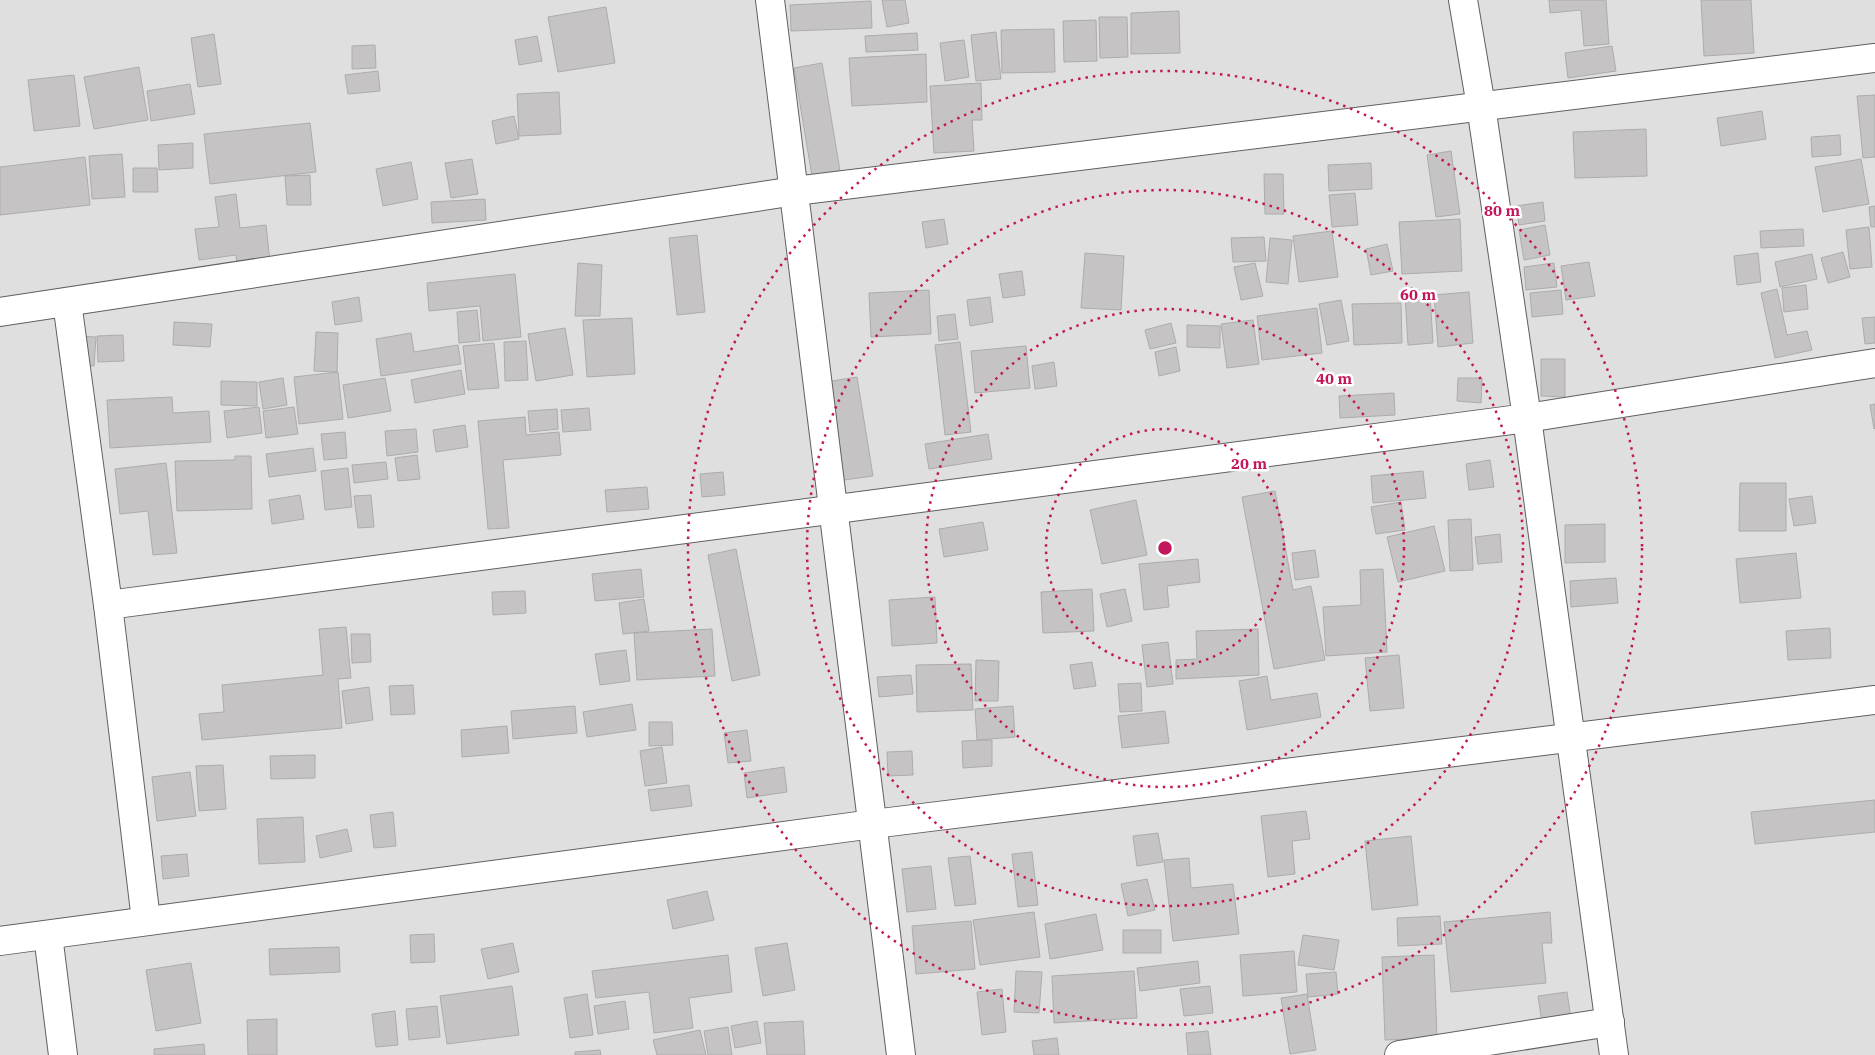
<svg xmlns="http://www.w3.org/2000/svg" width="1875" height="1055" font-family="'IBM Plex Serif',serif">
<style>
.building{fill:#c5c3c3;stroke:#adacac}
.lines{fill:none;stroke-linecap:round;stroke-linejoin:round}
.minor-casing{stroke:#606061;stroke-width:30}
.minor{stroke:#fff;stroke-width:28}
.ring{fill:none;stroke:#c2185b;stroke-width:2.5;stroke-dasharray:2.5 5}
.centre{fill:#c2185b;stroke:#fff;stroke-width:2.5}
.ring-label{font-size:15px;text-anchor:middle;font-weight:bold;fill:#c2185b;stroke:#fff;stroke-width:5;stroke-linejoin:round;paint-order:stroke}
</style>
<rect width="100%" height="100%" fill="#dfdfe0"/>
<!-- building -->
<g class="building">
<polygon points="882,0 905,0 909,23 887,27"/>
<polygon points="1549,0 1606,0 1609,44 1584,46 1581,10 1550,13"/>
<polygon points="1701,0 1751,0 1754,53 1704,56"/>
<polygon points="871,1 872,28 791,31 790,5"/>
<polygon points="606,7 615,63 558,72 548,17"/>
<polygon points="1179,11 1180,53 1131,54 1131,13"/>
<polygon points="1099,17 1127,17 1128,57 1100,58"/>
<polygon points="1096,20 1097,61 1064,62 1063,21"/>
<polygon points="1054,29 1055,72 1002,73 1001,30"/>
<polygon points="996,32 1001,79 976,81 971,35"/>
<polygon points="917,33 918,50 866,52 865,36"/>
<polygon points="214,34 221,84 198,87 191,38"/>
<polygon points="537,36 542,61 519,65 515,40"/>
<polygon points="964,40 969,77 945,81 940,43"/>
<polygon points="375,45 376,68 352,69 352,46"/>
<polygon points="1612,46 1616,71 1568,78 1565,53"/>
<polygon points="926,54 927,102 852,106 849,58"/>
<polygon points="822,63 840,171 812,176 794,68"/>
<polygon points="139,67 148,120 94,129 84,77"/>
<polygon points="378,71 380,91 348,94 345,75"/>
<polygon points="74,75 80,126 34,131 28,80"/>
<polygon points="981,83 982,120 972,120 974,151 934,153 930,86"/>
<polygon points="190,84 195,114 151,121 147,91"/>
<polygon points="559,92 561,134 519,136 517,94"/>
<polygon points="1875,95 1875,157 1863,158 1857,96"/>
<polygon points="1762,111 1766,139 1721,146 1717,118"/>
<polygon points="514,116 519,139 496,144 492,121"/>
<polygon points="310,123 316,172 210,184 204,134"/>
<polygon points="1646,129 1647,176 1575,178 1573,132"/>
<polygon points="1840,135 1841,155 1812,157 1811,137"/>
<polygon points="193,143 193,168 159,170 158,145"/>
<polygon points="1451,151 1460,214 1436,217 1427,155"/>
<polygon points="122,154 125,197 92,199 89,156"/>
<polygon points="85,157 90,205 0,215 0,167"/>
<polygon points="472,159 478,194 451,198 445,163"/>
<polygon points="1861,159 1869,204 1823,212 1815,167"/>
<polygon points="411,162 418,199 383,206 376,169"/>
<polygon points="1371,163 1372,189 1329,191 1328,165"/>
<polygon points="133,168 157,168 158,192 133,192"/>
<polygon points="1264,174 1283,174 1284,214 1265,214"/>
<polygon points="310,175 311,205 287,205 285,176"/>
<polygon points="1355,193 1358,225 1332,227 1329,195"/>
<polygon points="236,194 240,228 266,225 270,262 237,265 236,255 199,260 195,229 219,227 215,197"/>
<polygon points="485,199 486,220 432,223 431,202"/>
<polygon points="1543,202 1545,221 1519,225 1516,206"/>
<polygon points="1875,206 1875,227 1871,227 1869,207"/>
<polygon points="944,219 948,244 926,248 922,222"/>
<polygon points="1460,219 1462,271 1402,274 1399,222"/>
<polygon points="1545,225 1550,255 1524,260 1519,230"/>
<polygon points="1869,227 1872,267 1850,269 1846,230"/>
<polygon points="1803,229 1804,246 1761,248 1760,231"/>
<polygon points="1332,231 1338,277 1299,282 1293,236"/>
<polygon points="697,235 705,312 677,315 669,238"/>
<polygon points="1264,237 1266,261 1233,262 1231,238"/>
<polygon points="1270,238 1292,240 1288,284 1266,282"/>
<polygon points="1387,244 1393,271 1371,275 1366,249"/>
<polygon points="1843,252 1850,277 1828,283 1821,258"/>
<polygon points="1085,253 1124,256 1121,310 1081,308"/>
<polygon points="1758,253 1761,282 1737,285 1734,256"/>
<polygon points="1812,254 1817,279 1780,287 1775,262"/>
<polygon points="1589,262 1595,296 1566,300 1561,266"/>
<polygon points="578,263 602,265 600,316 575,316"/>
<polygon points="1255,263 1263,296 1241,300 1234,267"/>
<polygon points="1554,263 1557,287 1526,290 1524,267"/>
<polygon points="1022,271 1025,295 1003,298 999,274"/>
<polygon points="515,274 521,337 483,341 480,306 429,311 427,283"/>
<polygon points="1806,285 1808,309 1784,312 1782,288"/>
<polygon points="1777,289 1787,335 1807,331 1812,350 1775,358 1761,293"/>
<polygon points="929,290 931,334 871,337 869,293"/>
<polygon points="1561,290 1563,314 1532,317 1530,293"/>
<polygon points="1469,292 1473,343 1438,347 1434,295"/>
<polygon points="1430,294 1433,343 1408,345 1405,295"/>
<polygon points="359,297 362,321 335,325 332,302"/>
<polygon points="990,297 993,322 970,326 967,300"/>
<polygon points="1341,300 1349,341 1327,345 1319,304"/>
<polygon points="1401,303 1402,343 1354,345 1352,304"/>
<polygon points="1317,308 1322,353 1262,360 1257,316"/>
<polygon points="477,310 480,341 459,343 457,312"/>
<polygon points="955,314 958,339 939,341 937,316"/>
<polygon points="1875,317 1875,343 1865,344 1862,318"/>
<polygon points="632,318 635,374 587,377 583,320"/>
<polygon points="1253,320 1259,364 1227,368 1221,324"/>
<polygon points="174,322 212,324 210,347 173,345"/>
<polygon points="1171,323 1176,343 1150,349 1145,330"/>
<polygon points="1187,325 1220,326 1220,348 1187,347"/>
<polygon points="565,328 573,375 536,381 528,334"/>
<polygon points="316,332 338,333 337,372 314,371"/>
<polygon points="411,333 414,352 458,345 461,364 381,376 376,339"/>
<polygon points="123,335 124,361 98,362 97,336"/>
<polygon points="76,336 96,337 94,366 74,364"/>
<polygon points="526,341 528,380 505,381 504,342"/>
<polygon points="960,342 971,432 945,435 935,345"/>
<polygon points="494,343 499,388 468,390 463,346"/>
<polygon points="1026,346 1030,388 975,393 971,351"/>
<polygon points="1176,347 1180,371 1159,376 1155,352"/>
<polygon points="1541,359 1565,359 1565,397 1541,396"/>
<polygon points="1054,362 1057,386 1035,389 1032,366"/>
<polygon points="461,370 465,394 415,403 411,380"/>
<polygon points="338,372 343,419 299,424 294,377"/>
<polygon points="857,377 873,476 837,481 813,384"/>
<polygon points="283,378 287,405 263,409 259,382"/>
<polygon points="385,378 391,411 348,418 343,385"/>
<polygon points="1458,378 1482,378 1481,403 1457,401"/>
<polygon points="221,381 257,382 257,406 221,405"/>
<polygon points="1394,393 1395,415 1340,418 1339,396"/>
<polygon points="172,397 173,413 209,411 211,442 110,448 107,400"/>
<polygon points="1875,404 1875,428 1874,429 1870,405"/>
<polygon points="259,407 262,433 227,438 224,411"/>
<polygon points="294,407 298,434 266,438 263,411"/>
<polygon points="589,408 591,430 563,432 561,410"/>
<polygon points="557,409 558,429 530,432 528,411"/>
<polygon points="525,417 526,435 559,432 561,455 503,460 509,528 488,529 478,421"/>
<polygon points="465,425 468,447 436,452 433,430"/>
<polygon points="416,429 418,452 387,456 385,431"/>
<polygon points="345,432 347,458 324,460 321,434"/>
<polygon points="988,434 992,459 929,469 925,444"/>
<polygon points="313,448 316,471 269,477 266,454"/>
<polygon points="417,455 420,479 398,481 395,458"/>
<polygon points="235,456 251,456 252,509 177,511 175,461 235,460"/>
<polygon points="1490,460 1494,487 1469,490 1466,464"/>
<polygon points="386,462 388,479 354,483 352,465"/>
<polygon points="166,463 177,553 153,555 148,511 120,514 115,469"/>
<polygon points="348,468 352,507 325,510 321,471"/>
<polygon points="1423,471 1426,498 1373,503 1371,476"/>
<polygon points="723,472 725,495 702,497 700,474"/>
<polygon points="1740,483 1786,483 1786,531 1739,531"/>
<polygon points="647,487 649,509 607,512 605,490"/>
<polygon points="1275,491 1293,590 1311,586 1325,660 1274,669 1242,497"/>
<polygon points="300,495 304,519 272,524 269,500"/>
<polygon points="371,495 374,527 358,528 354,496"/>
<polygon points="1812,496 1816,523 1794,526 1789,499"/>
<polygon points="1136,500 1147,555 1102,564 1090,510"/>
<polygon points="1401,502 1405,530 1376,534 1371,507"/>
<polygon points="1471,519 1473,570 1450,571 1448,520"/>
<polygon points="983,522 988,550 944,557 939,529"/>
<polygon points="1605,524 1605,562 1565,563 1565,525"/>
<polygon points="1434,526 1445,571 1398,582 1387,537"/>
<polygon points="1500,534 1502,562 1478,564 1475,537"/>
<polygon points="736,549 760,675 732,681 708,555"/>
<polygon points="1315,550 1319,577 1295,580 1292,553"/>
<polygon points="1796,553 1801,598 1740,603 1736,559"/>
<polygon points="1198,559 1200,582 1167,586 1169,607 1144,610 1139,564"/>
<polygon points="641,569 644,597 595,601 592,574"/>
<polygon points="1383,569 1387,652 1326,656 1323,607 1361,605 1360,570"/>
<polygon points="1616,578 1618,603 1571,607 1570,581"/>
<polygon points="1092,589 1094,631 1043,633 1041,592"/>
<polygon points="1125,589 1132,621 1107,627 1100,594"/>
<polygon points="525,591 526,613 493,615 492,592"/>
<polygon points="935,597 937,643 892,646 889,600"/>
<polygon points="644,599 649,631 623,634 619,603"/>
<polygon points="346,627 351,678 338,679 342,728 202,740 199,714 224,712 222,685 323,675 319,629"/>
<polygon points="1830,628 1831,658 1788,660 1786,631"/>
<polygon points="712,629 715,676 637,680 634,633"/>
<polygon points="1258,629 1259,675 1176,679 1176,660 1197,659 1196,631"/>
<polygon points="351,634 370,634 371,662 352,663"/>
<polygon points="1168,642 1173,684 1147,687 1142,645"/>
<polygon points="626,650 630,681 600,685 595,654"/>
<polygon points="1399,655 1404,708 1370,711 1365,658"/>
<polygon points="976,660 999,661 998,701 975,701"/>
<polygon points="1092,662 1096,686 1074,689 1070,665"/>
<polygon points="971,664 973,710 917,712 916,665"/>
<polygon points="911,675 913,694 879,697 877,677"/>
<polygon points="1267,676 1271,700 1317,693 1321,717 1247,730 1239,681"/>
<polygon points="1141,683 1142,711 1120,712 1118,684"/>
<polygon points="413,685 415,714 391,715 389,686"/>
<polygon points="369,687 373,720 346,724 342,691"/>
<polygon points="632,704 636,730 587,737 583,712"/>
<polygon points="575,706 577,733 513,739 511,711"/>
<polygon points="1013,706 1015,737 977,740 975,709"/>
<polygon points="1165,711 1169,743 1122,748 1118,716"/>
<polygon points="649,722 672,722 673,745 649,746"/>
<polygon points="507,726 509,753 462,757 461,730"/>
<polygon points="747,730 751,761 728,763 724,733"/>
<polygon points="992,740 992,766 963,768 962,741"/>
<polygon points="662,747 667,783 645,786 640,751"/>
<polygon points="912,751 913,775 888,776 887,752"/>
<polygon points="315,755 315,778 271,779 270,756"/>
<polygon points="223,765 226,809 199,811 196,766"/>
<polygon points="784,767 787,792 747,798 744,773"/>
<polygon points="190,772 196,816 157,821 152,777"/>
<polygon points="689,785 692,806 651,811 648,790"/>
<polygon points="1875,800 1875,832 1755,844 1751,812"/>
<polygon points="1306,811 1310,839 1292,841 1295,874 1268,877 1261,816"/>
<polygon points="393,812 396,846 374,848 370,815"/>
<polygon points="303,817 305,862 259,864 257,819"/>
<polygon points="347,829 352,851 320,858 316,836"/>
<polygon points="1158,833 1163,862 1137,866 1133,836"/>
<polygon points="1411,836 1418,905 1372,910 1365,841"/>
<polygon points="1032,852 1038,905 1018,907 1012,854"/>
<polygon points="187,854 189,876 163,879 161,856"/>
<polygon points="970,856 976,904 955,906 948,858"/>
<polygon points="1189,858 1191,888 1233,884 1239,934 1173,941 1164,860"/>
<polygon points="931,866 936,909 907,912 902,869"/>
<polygon points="1147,879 1155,910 1128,916 1121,884"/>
<polygon points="707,891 714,920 673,929 667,900"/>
<polygon points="1034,912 1040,957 980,965 973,920"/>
<polygon points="1550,912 1552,943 1542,943 1546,983 1451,992 1444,922"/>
<polygon points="1096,914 1103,950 1050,959 1045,924"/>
<polygon points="1440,916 1442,944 1398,946 1397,918"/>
<polygon points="971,921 975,969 916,974 912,926"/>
<rect x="1123" y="930" width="38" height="23"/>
<polygon points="434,934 435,962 411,963 410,935"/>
<polygon points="1303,935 1339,940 1334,970 1298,965"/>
<polygon points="513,943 519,972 488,979 481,949"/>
<polygon points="787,943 795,990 763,996 755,948"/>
<polygon points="339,947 340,972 270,975 269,949"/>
<polygon points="1294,951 1297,992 1243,996 1240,955"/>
<polygon points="728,955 732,992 689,998 693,1028 654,1033 649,992 596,998 592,971"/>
<polygon points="1434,955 1437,1038 1385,1040 1382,957"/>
<polygon points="1198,961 1200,983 1140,991 1137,968"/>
<polygon points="191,963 201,1023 156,1031 146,970"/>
<polygon points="1016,971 1042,972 1039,1013 1014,1012"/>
<polygon points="1134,971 1137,1018 1054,1023 1052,976"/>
<polygon points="1336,972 1338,994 1308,997 1306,974"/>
<polygon points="512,986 519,1035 447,1044 440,996"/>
<polygon points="1210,986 1213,1013 1184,1016 1180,989"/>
<polygon points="1002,989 1006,1032 982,1035 977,992"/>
<polygon points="1567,992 1571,1019 1542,1023 1538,996"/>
<polygon points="587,994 593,1035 570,1038 564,998"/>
<polygon points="1307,994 1316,1050 1290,1054 1281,998"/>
<polygon points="625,1001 629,1029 598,1034 594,1006"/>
<polygon points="437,1006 440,1037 409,1040 406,1009"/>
<polygon points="395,1011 398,1045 376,1047 372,1014"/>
<polygon points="277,1019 277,1055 248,1055 247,1020"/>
<polygon points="757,1021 761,1043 735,1048 731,1026"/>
<polygon points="803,1021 805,1055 767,1055 764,1023"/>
<polygon points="728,1027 732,1055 708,1055 704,1031"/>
<polygon points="700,1030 706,1055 657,1055 653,1040"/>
<polygon points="1208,1031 1211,1055 1188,1055 1186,1033"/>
<polygon points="1057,1038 1059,1055 1034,1055 1032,1041"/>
<polygon points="204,1044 205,1055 154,1055 154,1049"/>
<polygon points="600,1050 601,1055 575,1055 575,1052"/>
</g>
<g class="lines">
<defs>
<g id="minor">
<polyline points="770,0 901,1055"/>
<polyline points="1463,0 1481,106 1527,418 1614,1055"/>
<polyline points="67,302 108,605 146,920"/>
<polyline points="0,312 795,191 1875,58"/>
<polyline points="108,605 1527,418 1875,363"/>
<polyline points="48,935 63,1055"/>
<polyline points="0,941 873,824 1875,700"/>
<polyline points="1399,1055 1610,1022"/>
</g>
</defs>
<!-- minor casing -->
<use href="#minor" class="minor-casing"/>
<!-- minor -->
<use href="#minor" class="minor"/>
</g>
<!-- distance rings -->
<g class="ring">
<circle cx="1165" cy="548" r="119"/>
<circle cx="1165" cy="548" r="239"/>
<circle cx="1165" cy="548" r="358"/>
<circle cx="1165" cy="548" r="477"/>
</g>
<circle cx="1165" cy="548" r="8" class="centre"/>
<g class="ring-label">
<text x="1502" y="216">80 m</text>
<text x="1418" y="300">60 m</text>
<text x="1334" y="384">40 m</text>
<text x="1249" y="469">20 m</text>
</g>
</svg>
